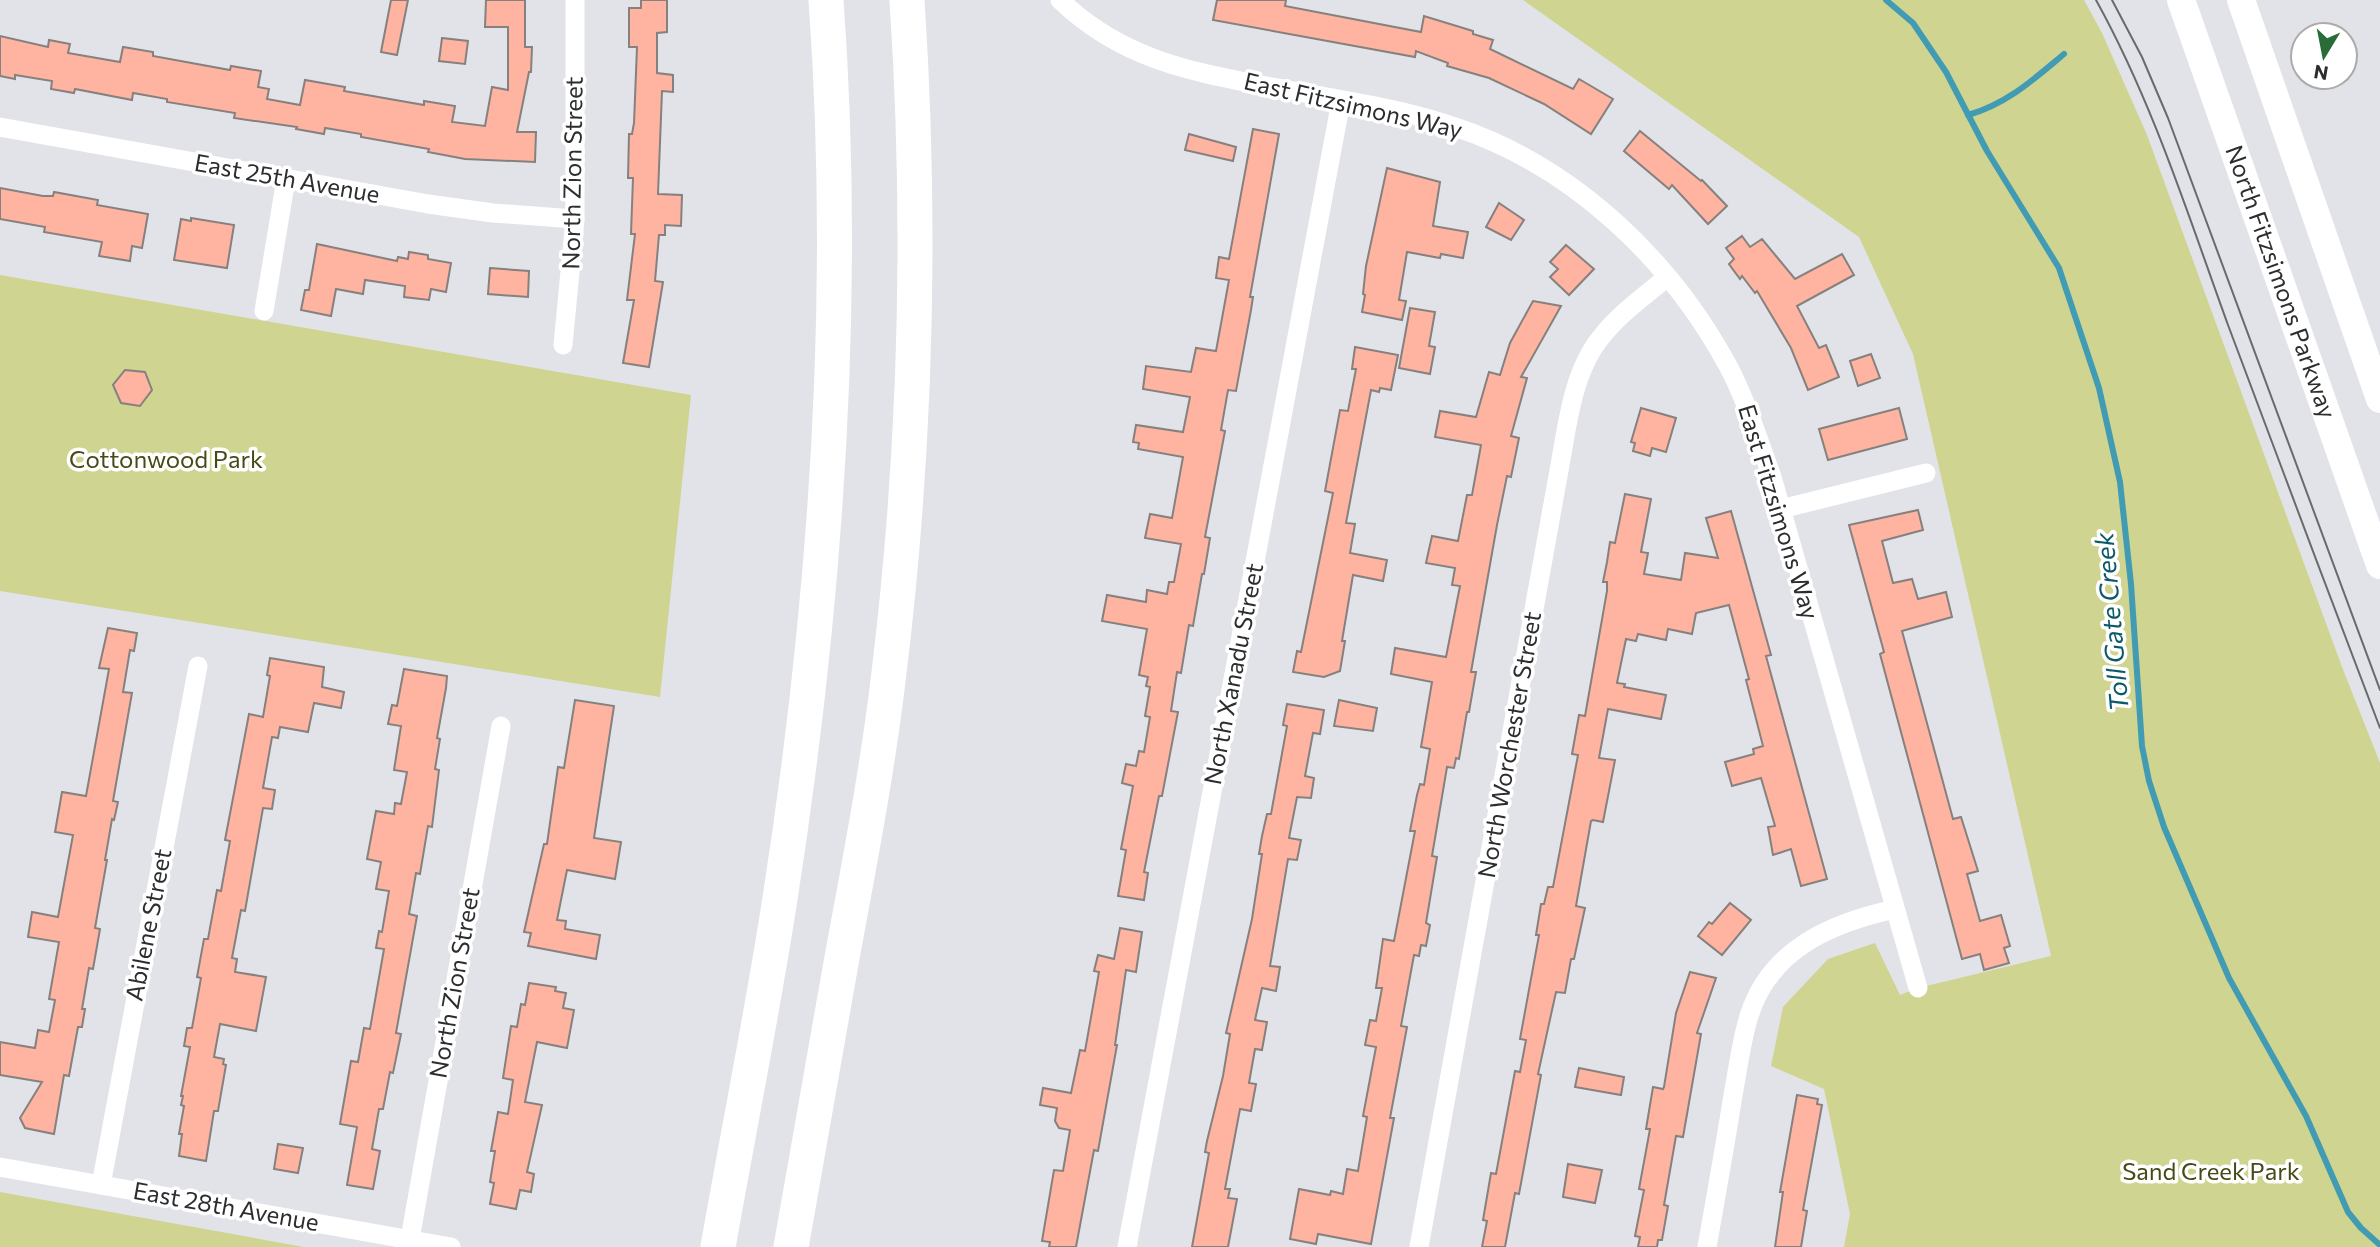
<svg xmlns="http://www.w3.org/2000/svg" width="2380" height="1247" font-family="Commissioner,sans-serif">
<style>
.green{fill:#cfd490}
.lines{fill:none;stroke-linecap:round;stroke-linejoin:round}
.stream{stroke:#419bb3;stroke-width:6}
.building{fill:#feb4a0;stroke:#86807f;stroke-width:2}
.street{stroke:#fff;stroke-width:19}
.secondary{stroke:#fff;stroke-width:28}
.highway{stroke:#fff;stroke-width:35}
.tram{stroke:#686a6d;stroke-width:2}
.labels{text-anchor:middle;stroke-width:7;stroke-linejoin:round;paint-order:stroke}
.street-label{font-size:24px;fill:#2c2d2f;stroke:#fff}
.park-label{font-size:24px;fill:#474a16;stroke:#fff}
.water-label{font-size:26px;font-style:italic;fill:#0b5869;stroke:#fff}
</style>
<rect width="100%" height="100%" fill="#e1e3e8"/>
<!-- green -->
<g class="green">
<polygon points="1523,0 2084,0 2102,33 2147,135 2342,667 2380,763 2380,1247 1844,1247 1850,1214 1824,1089 1771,1066 1783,1007 1828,959 1875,943 1900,995 1918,988 2051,956 1913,354 1859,237"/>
<polygon points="0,275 691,395 660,697 0,591"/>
<polygon points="0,1192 304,1247 0,1247"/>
</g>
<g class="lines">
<!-- stream -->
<g class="stream">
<polyline points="1886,0 1913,23 1946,72 1987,151 2059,268 2099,388 2120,482 2131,584 2142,746 2149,781 2164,827 2229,978 2306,1116 2348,1212 2361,1228 2380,1245"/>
<path d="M1968,115C2007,104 2034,79 2064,54"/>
</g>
</g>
<!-- building -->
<g class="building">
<polygon points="391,0 408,0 397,55 381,52"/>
<polygon points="486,0 525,0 525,47 532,47 531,72 529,72 517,132 536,132 535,162 465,159 428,152 429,149 361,137 361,134 325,128 324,134 296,129 297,127 234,118 235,113 167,102 167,99 133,93 132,100 75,89 74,93 51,89 52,81 15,75 15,79 0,76 0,36 48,47 49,40 70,44 68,53 120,62 123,47 153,52 153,56 230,70 231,66 261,71 258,87 269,89 267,99 300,105 305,80 345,87 344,91 424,105 424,101 455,106 452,122 485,126 492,87 508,90 508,27 485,27"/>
<polygon points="641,0 667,0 667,32 657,33 657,73 673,75 673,92 662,91 658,194 682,195 681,226 665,225 665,235 659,235 655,281 663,282 649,367 623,363 634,300 627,300 635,234 631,234 633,178 628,178 629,134 632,134 634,123 637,47 629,47 629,8 641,8"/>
<polygon points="1217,0 1286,0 1285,6 1421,32 1424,16 1473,31 1473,34 1493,40 1490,49 1573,89 1579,79 1613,99 1591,134 1544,104 1489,78 1447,66 1448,63 1416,51 1415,57 1213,20"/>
<polygon points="442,38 468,41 465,64 439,61"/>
<polygon points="1253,129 1279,134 1250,297 1253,297 1251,310 1236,391 1228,390 1221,430 1225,431 1205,537 1210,538 1204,574 1202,574 1193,626 1189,625 1181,673 1177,672 1171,711 1178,712 1162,796 1159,796 1144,872 1148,873 1144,900 1118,896 1126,850 1121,849 1133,786 1122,783 1126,764 1136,766 1139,751 1144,752 1150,717 1145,716 1150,687 1146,686 1148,677 1139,675 1147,629 1102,621 1107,595 1146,602 1147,590 1167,594 1169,582 1174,582 1181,544 1145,538 1150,514 1172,518 1183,457 1138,449 1139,443 1133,442 1136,425 1183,432 1190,397 1143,389 1146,366 1191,372 1196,348 1216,351 1229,280 1216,278 1219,257 1229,259"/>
<polygon points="1640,131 1701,181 1702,180 1727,206 1708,224 1672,185 1669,189 1624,151"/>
<polygon points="1189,134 1236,147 1233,161 1185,150"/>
<polygon points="1387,168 1440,182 1433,226 1468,232 1463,258 1441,254 1440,258 1407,252 1399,300 1406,301 1402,320 1362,312 1365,295 1363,294 1366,266"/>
<polygon points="0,188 43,196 53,196 54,192 98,200 97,205 148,214 142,248 132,246 130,261 99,256 102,242 44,232 45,227 0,219"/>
<polygon points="1499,203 1524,220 1511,240 1486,227"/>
<polygon points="191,218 234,225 227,268 174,260 181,219 191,221"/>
<polygon points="1742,236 1750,247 1762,239 1795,279 1842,254 1854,275 1797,306 1819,348 1826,345 1839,377 1808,390 1791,348 1757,291 1755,293 1742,276 1740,279 1729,264 1734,259 1726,248"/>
<polygon points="317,244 397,261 398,257 408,259 409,252 428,255 428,259 451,263 446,292 431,289 429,300 404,297 405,286 365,280 363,294 336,289 331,316 301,310 305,290 309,290"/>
<polygon points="1566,245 1594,269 1569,295 1550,277 1558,269 1550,262"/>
<polygon points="490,268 529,271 528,297 488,294"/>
<polygon points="1533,301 1561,306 1521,377 1527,378 1511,436 1519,438 1511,477 1507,476 1497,525 1471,672 1476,672 1469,712 1467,712 1459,759 1456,758 1454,768 1447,767 1432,856 1437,857 1426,923 1430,925 1426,946 1421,945 1419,956 1414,955 1401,1026 1407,1027 1390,1118 1394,1118 1371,1244 1318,1234 1316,1244 1290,1239 1299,1189 1330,1195 1331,1191 1343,1194 1347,1169 1358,1171 1367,1117 1363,1116 1376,1047 1365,1045 1370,1020 1376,1021 1382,988 1376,988 1383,939 1394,941 1415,831 1410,831 1417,795 1420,784 1424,785 1430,749 1421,747 1432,682 1391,674 1395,648 1446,657 1460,586 1452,585 1455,568 1426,563 1432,536 1458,541 1467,495 1472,495 1481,445 1435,437 1440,411 1476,417 1489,372 1500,375 1510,343"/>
<polygon points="1410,308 1435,312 1429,346 1435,347 1430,374 1399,368"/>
<polygon points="1355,347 1398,355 1391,390 1380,388 1379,392 1371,390 1346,523 1355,524 1350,553 1387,560 1383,581 1353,575 1342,641 1345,641 1340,671 1324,677 1293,672 1297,651 1301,652 1333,493 1325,491 1340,410 1348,411 1356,369 1352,369"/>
<polygon points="1871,354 1880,378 1858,386 1850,361"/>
<polygon points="125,370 145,372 152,390 140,406 121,403 113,385"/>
<polygon points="1641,408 1676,418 1666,452 1652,448 1650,456 1633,451 1635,443 1631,442"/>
<polygon points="1899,408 1907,439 1828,460 1819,429"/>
<polygon points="1625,494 1651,499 1641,552 1648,553 1644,574 1681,580 1685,553 1718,558 1706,518 1731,511 1771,655 1766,656 1827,879 1801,886 1791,849 1773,855 1768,827 1775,826 1761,778 1732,786 1725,762 1754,754 1753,749 1763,746 1746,680 1749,679 1729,605 1696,613 1692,634 1668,629 1666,640 1638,634 1636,641 1626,639 1617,683 1625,684 1624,687 1666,695 1661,719 1608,709 1599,758 1615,760 1603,822 1593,820 1591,821 1576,906 1585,908 1574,959 1571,959 1565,993 1556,992 1538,1074 1541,1075 1519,1194 1515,1193 1505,1247 1482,1247 1487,1221 1483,1220 1491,1173 1496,1174 1515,1071 1520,1072 1526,1040 1520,1039 1539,935 1536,935 1541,904 1544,904 1548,887 1553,887 1578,755 1572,754 1579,715 1585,716 1607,591 1607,582 1603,582 1607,562 1610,542 1615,543"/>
<polygon points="1918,510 1923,530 1882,541 1893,583 1912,579 1918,599 1946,592 1952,617 1902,631 1953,819 1961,817 1978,871 1967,874 1980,921 2001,915 2010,946 2004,948 2009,963 1984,970 1980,954 1962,959 1880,654 1884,652 1849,525"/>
<polygon points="108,628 137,633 134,651 130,650 123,692 132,693 113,801 118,802 114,820 112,819 105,860 107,860 95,928 100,929 93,969 89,968 82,1009 85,1009 82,1027 78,1027 69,1076 64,1075 54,1134 25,1128 20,1118 42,1082 0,1075 0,1042 35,1048 38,1030 49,1032 55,1000 49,999 59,942 28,937 32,912 58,917 73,835 55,832 62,792 86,796 109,669 99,668"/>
<polygon points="270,658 324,667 322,687 344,692 341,708 314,703 308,732 280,727 278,738 272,737 263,788 275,790 272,809 263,808 245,911 241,910 232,958 237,959 235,972 266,977 256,1031 220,1024 214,1057 224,1059 223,1064 226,1065 218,1111 214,1111 206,1161 179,1156 182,1134 179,1134 184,1106 181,1105 183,1096 181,1096 190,1047 184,1046 187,1028 192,1028 201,978 197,977 204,939 208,939 217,890 221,891 230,841 225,840 249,714 263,717 270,676 267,675"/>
<polygon points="404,669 447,676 446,688 437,738 440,739 435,769 439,770 432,827 428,826 420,874 416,873 409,914 417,916 396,1033 401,1034 393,1073 390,1072 383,1109 379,1109 372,1149 380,1151 373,1189 347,1185 357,1127 340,1124 351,1061 358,1062 364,1028 370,1029 384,949 376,948 379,931 382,932 389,891 376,889 381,862 367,859 376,811 394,814 395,803 401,804 407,772 394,770 401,726 388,724 392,705 397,706"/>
<polygon points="575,700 614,706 594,838 621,842 615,879 567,870 557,920 566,921 565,929 600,935 596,959 528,946 531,933 524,932 544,844 547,844 558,767 564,768"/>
<polygon points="1339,700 1377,708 1373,731 1334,726"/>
<polygon points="1287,704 1324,710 1320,734 1313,733 1305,776 1314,778 1311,798 1297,797 1289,838 1301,840 1297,860 1288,859 1270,966 1280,967 1276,991 1262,988 1255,1020 1267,1022 1262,1050 1255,1049 1249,1083 1256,1084 1251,1111 1240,1109 1225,1189 1230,1189 1228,1198 1237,1199 1228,1247 1192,1247 1209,1153 1205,1152 1207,1141 1223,1076 1230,1034 1226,1033 1252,919 1262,854 1259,854 1262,836 1267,814 1271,814 1287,726 1283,725"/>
<polygon points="1730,903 1751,920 1722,955 1698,936 1709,922 1712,924"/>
<polygon points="1120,928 1142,932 1136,972 1126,970 1115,1045 1117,1045 1098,1151 1094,1150 1076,1247 1049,1247 1050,1242 1042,1241 1054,1170 1063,1171 1070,1130 1059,1128 1055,1121 1057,1108 1040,1105 1043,1088 1071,1093 1080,1050 1085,1051 1099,972 1094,971 1098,955 1114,959"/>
<polygon points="1690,972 1716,978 1697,1033 1701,1034 1683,1137 1676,1136 1664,1205 1668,1206 1662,1240 1658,1240 1657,1247 1638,1247 1640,1237 1635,1236 1644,1190 1639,1189 1650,1129 1646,1129 1653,1087 1663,1089 1664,1087 1676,1013"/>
<polygon points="529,983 556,987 555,991 566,993 563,1008 574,1010 567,1048 537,1042 525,1102 542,1105 527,1172 534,1174 531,1192 520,1190 516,1209 490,1204 494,1183 490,1182 495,1151 491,1151 498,1112 508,1114 513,1080 503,1078 511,1026 517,1027 521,1004 525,1005"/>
<polygon points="1579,1068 1624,1077 1621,1095 1575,1087"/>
<polygon points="1797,1095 1818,1099 1817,1104 1822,1105 1803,1210 1807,1211 1801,1247 1775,1247 1783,1192 1780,1192"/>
<polygon points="278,1144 303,1148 298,1173 274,1169"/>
<polygon points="1568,1164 1602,1170 1595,1203 1563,1197"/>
</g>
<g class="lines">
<!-- street -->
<g class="street">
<path d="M1060,0C1124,62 1198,73 1282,89C1340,100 1401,108 1458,128C1573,167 1669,258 1727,364C1746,399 1758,439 1772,477L1918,988"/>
<polyline points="0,127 428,204 493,213 575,219"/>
<polyline points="264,311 286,179"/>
<polyline points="563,345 575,219 575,0"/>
<polyline points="1781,509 1926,473"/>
<polyline points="0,1167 451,1247"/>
<polyline points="101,1185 198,666"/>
<polyline points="410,1239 501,726"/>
<polyline points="1127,1247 1341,101"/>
<path d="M1419,1247L1558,476C1567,430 1571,373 1602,336C1620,313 1645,296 1667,277"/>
<path d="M1707,1247C1716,1196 1725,1146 1733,1095C1738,1069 1741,1042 1749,1016C1770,949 1831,923 1895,909"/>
</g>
<!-- secondary -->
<g class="secondary">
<path id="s1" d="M2181,0L2380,565"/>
<polyline points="2241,0 2380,399"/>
</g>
<!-- highway -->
<g class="highway">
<path d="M718,1247C738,1133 761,1020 779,905C826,606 848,302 826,0"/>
<path d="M791,1247C807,1158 822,1069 838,980C856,880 876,781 888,681C916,455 922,227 907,0"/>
</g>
<!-- tram -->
<g class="tram">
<path d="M2096,0C2153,103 2188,215 2228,325C2278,459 2329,594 2380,728"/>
<polyline points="2112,0 2142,57 2168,118 2380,690"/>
</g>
</g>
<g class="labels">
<!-- street labels -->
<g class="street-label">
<text transform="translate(1353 106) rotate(13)" y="8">East Fitzsimons Way</text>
<text transform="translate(573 173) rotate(-89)" y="8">North Zion Street</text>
<text transform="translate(287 179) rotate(10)" y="8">East 25th Avenue</text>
<text dy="8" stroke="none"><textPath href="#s1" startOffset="299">North Fitzsimons Parkway</textPath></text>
<text transform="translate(1778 512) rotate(73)" y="8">East Fitzsimons Way</text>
<text transform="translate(1234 674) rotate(-79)" y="8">North Xanadu Street</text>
<text transform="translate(1510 745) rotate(-80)" y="8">North Worchester Street</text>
<text transform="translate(149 925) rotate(-79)" y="8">Abilene Street</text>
<text transform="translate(455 983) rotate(-80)" y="8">North Zion Street</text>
<text transform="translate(226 1207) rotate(10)" y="8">East 28th Avenue</text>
</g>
<!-- park labels -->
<g class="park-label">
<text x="166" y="468">Cottonwood Park</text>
<text x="2211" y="1180">Sand Creek Park</text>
</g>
<!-- water labels -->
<g class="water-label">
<text transform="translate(2112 622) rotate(-95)" y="9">Toll Gate Creek</text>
</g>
</g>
<!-- north arrow -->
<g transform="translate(2324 56) rotate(190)"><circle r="33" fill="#ffffff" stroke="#ababac" stroke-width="2"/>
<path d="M0-5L12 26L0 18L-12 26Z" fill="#296c37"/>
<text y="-10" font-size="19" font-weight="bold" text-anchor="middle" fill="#2c2d2f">N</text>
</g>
</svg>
